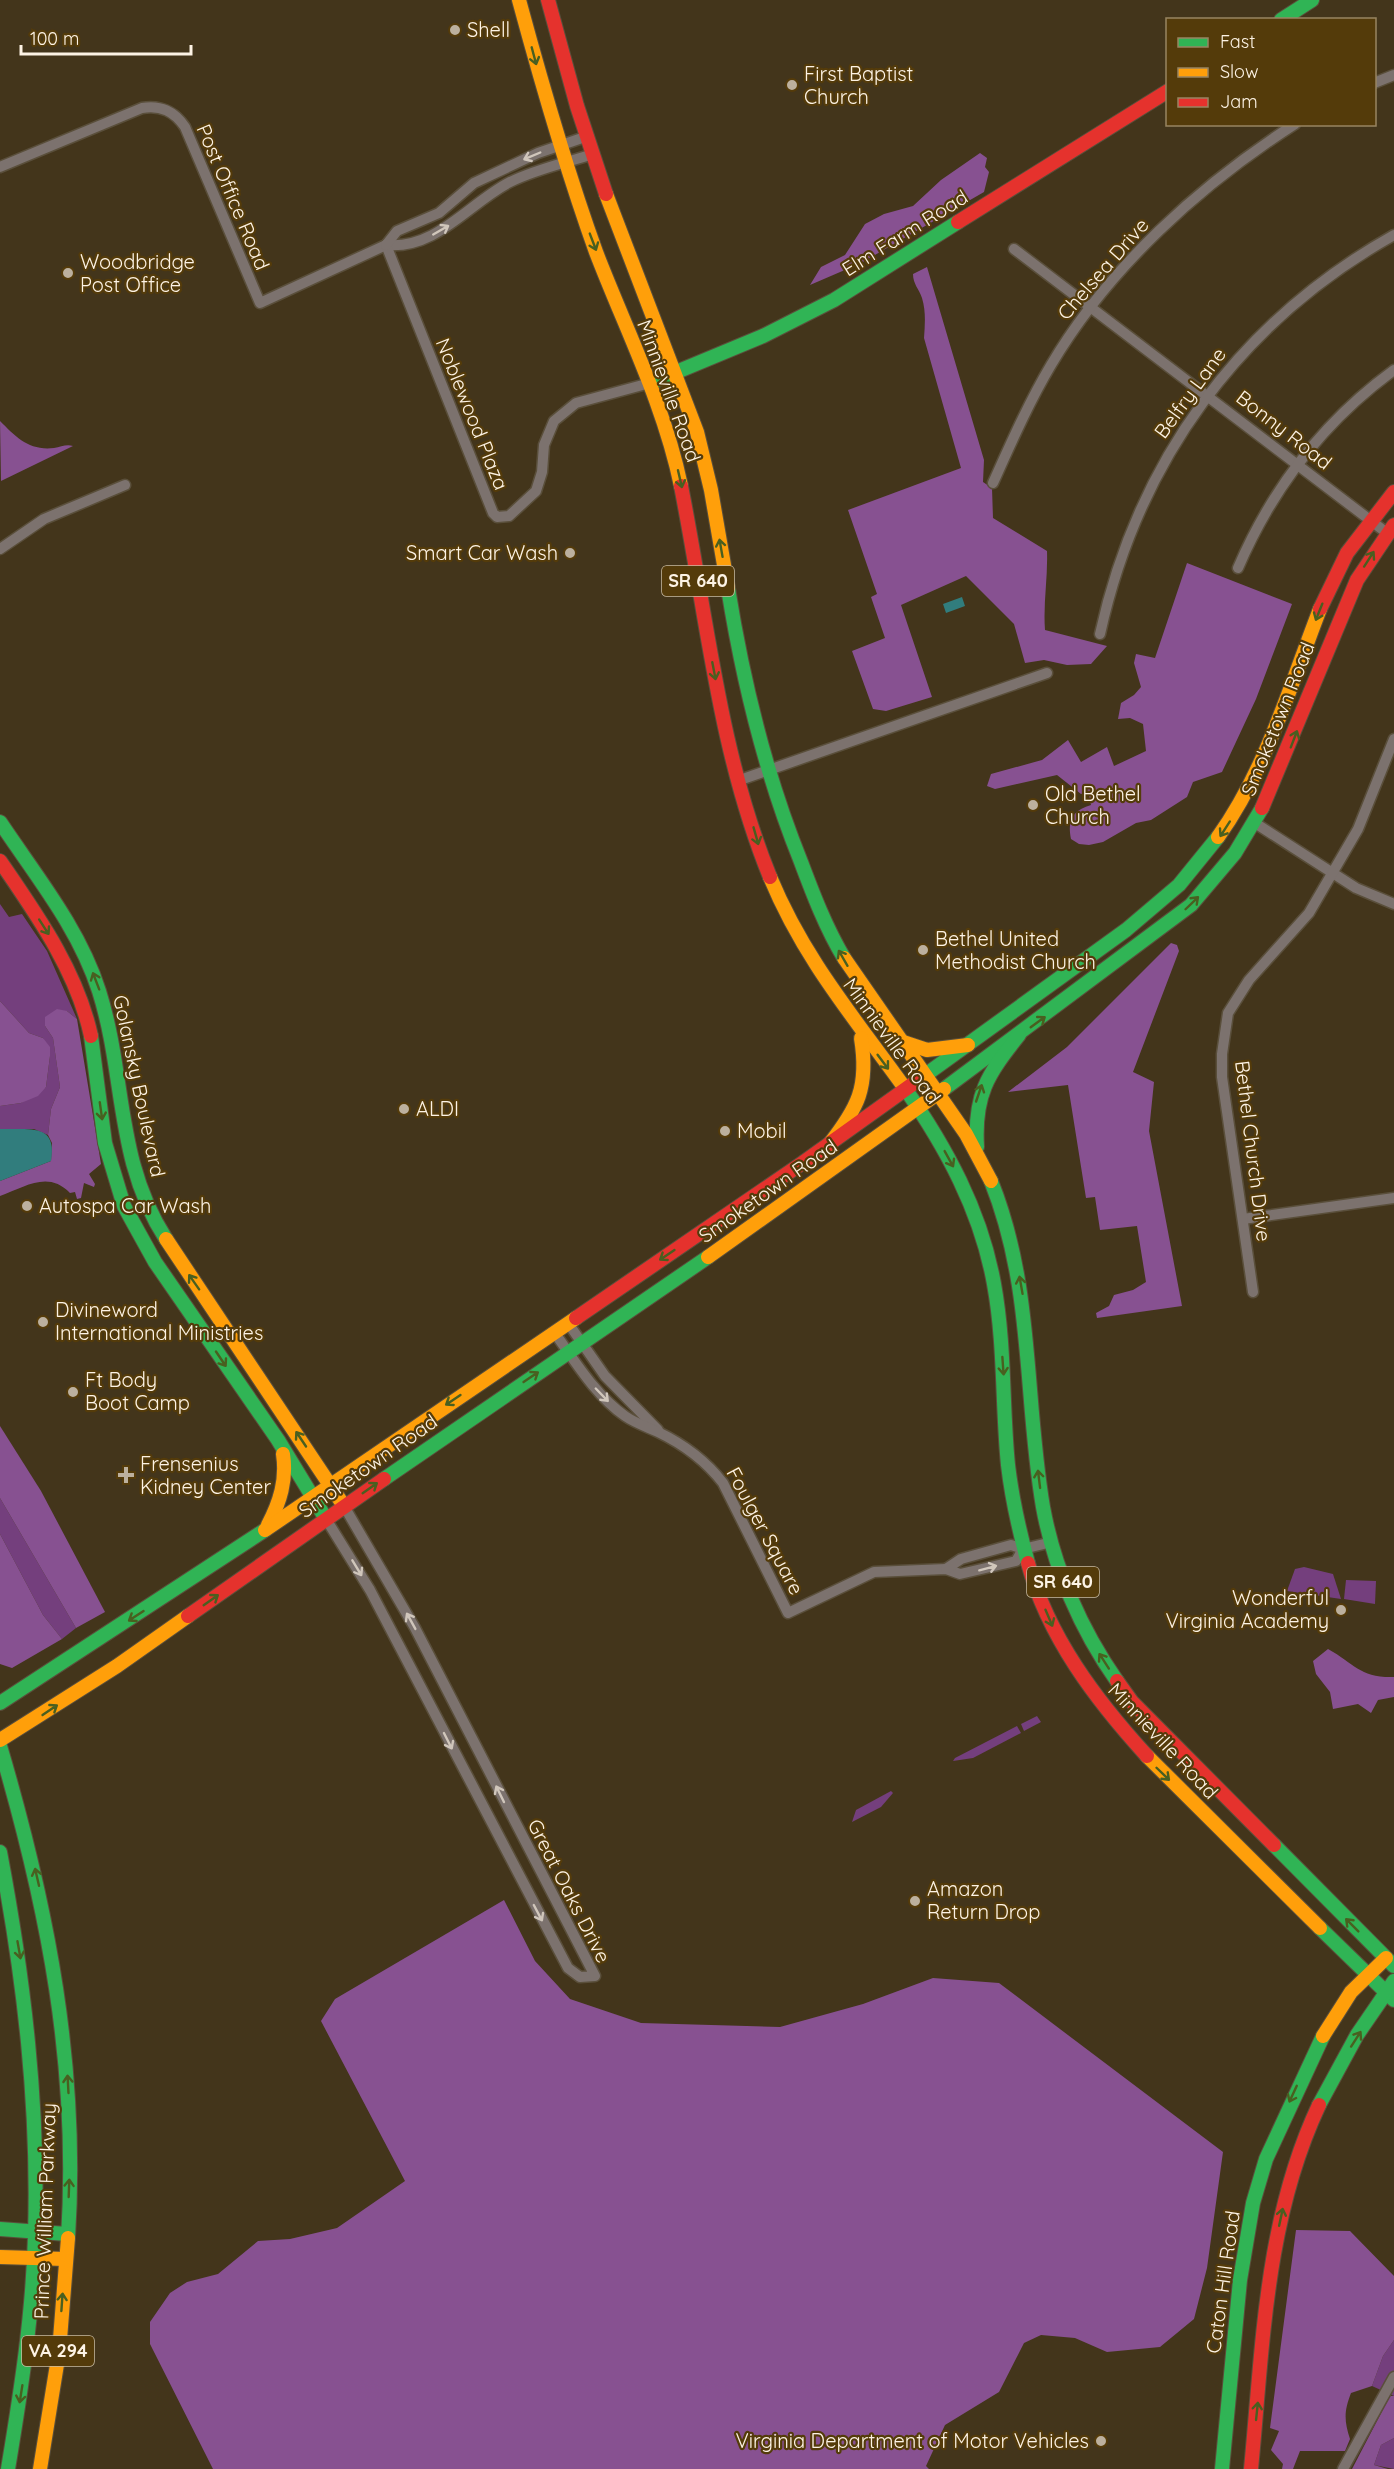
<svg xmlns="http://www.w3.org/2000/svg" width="1394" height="2469" font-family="Quicksand,sans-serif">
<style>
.green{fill:#743f7d}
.forest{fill:#875191}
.water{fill:#317d7d}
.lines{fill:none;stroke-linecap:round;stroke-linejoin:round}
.street-casing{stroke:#5a4f3b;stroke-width:13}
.fast-casing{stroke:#5a4f3b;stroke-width:16}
.slow-casing{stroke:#5a4f3b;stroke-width:16}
.jam-casing{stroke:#5a4f3b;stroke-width:16}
.street{stroke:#7c726e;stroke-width:10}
.fast{stroke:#30b455;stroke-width:14}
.slow{stroke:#ff9f0a;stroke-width:14}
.jam{stroke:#e5322d;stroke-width:14}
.oneway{stroke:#495f20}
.oneway2{stroke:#d0c6bb}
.poi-dot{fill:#bcb09e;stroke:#543b0a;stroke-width:2}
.labels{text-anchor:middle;stroke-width:4.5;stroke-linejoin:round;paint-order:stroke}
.shield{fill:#543b0a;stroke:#cabca3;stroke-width:1.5}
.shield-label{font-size:18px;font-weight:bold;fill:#fdf3e5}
.poi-label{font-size:20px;fill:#fdf3e5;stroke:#543b0a;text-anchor:start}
.street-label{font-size:20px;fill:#fdf3e5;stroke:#543b0a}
</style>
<rect width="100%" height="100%" fill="#43351b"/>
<!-- green -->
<g class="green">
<polygon points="0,904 9,917 22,914 47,951 77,1019 67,1011 45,1026 53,1038 60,1087 51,1109 48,1135 34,1129 0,1129 0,1106 21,1103 46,1087 50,1056 43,1038 29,1033 0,1001"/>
<polygon points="0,1498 76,1628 62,1639 43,1615 0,1534"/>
<polygon points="1304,1567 1333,1574 1341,1599 1287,1591 1295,1569"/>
<polygon points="1346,1580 1376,1581 1375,1604 1344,1599"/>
<polygon points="1037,1716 1041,1722 1024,1731 1021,1724"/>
<polygon points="1017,1726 1021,1733 973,1758 953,1761 955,1758"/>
<polygon points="891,1791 893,1793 881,1807 852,1822 856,1810"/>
<polygon points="1394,2340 1394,2396 1372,2386 1383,2356"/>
<polygon points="1394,2438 1394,2469 1374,2465 1381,2445"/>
</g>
<!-- forest -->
<g class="forest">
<polygon points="980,153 987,158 985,167 989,172 984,192 861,263 810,285 821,267 845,255 865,224 884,214 913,206 941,180"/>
<path d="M927,267L984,460L983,482L992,488L993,518L1047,551C1048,578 1043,603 1045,630L1107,646L1091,664L1067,665L1044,660L1025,663L1014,624L966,576L901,605L932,697L886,711L873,709L852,651L885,638L871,597L877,594L848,510L961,468L924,338C925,324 926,311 922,298C919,289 913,284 913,274Z"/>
<path d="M0,421C16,437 29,451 54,448C61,447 66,444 73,446L1,481Z"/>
<path d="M1187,563L1292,604L1256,699L1222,772L1193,782L1187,797L1151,820L1136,823L1103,842L1089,845L1079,844L1071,839C1067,820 1073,810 1091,805L1088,792L1081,794L1057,775L995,789L987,786L991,774L1042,760L1068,740L1081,762L1107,747L1114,766L1146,751L1143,724L1130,718L1118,719L1121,703L1134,695L1141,687L1134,663L1136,654L1155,658Z"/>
<polygon points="1171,943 1177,945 1179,951 1133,1072 1154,1082 1149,1131 1182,1306 1097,1318 1096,1313 1109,1306 1114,1295 1133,1290 1146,1282 1137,1226 1100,1230 1095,1197 1086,1198 1068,1085 1008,1092 1067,1047"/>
<polygon points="0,1001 29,1033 43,1038 50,1047 50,1056 46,1087 38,1096 21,1103 0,1106"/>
<path d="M57,1009L67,1011L77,1019L101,1164L89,1174L95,1184L94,1187L84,1183L81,1198L77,1199L75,1192L70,1193C48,1170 25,1187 0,1196V1181L51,1161L52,1143L48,1135L51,1109L60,1087L53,1038L45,1026V1017Z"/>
<polygon points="0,1426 41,1491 105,1612 76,1628 0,1498"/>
<polygon points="0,1534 43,1615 62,1639 12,1668 0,1664"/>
<path d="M1328,1649C1355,1664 1360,1678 1394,1677V1697L1378,1700L1371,1713L1358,1704L1333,1709L1330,1692L1316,1674L1313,1661Z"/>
<polygon points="504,1900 535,1961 570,1999 641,2023 780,2027 863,2004 933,1978 999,1983 1223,2152 1207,2268 1194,2319 1160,2347 1107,2352 1075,2338 1041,2335 1024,2343 999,2392 945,2425 926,2466 929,2469 213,2469 150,2344 150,2322 170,2293 187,2282 218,2274 258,2241 290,2239 337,2228 405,2181 321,2021 335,1999"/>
<path d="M1296,2230L1350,2231L1394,2276V2340L1383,2356L1372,2386L1351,2393C1344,2411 1344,2421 1350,2439L1345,2451H1300L1293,2469H1282L1283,2464L1271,2450L1279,2431L1270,2428Z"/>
<polygon points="1390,2396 1394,2396 1394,2438 1381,2445 1374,2465 1388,2469 1352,2469"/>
</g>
<!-- water -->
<g class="water">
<polygon points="962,597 965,606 946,613 943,604"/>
<path d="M0,1129C28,1130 58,1122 51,1161L0,1181Z"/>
</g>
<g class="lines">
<defs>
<g id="street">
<polyline points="1374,83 1394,75"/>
<path d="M0,167L142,108C161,105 174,111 185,127L260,303L386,245C436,250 469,203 510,182C536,169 565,163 593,154"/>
<polyline points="386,245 493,513 497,517 509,516 536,491 542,472 544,445 554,421 576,403 650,383"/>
<polyline points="386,245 397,231 439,213 474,183 538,153 588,136"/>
<polyline points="1014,249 1387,533"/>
<path d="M993,483C1011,443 1029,402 1051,365C1109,267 1200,185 1295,124"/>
<polyline points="0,549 44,519 125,485"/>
<path d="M1238,568C1272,489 1324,421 1394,370"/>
<path d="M1100,634C1138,461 1239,322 1394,235"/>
<polyline points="740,780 1047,673"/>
<polyline points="1255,823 1356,888 1394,904"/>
<polyline points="1243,1219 1394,1198"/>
<polyline points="1253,1292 1222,1077 1222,1054 1228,1013 1249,980 1309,913 1358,829 1394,739"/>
<polyline points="568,1323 605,1376 658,1430"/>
<path d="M554,1332C575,1361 595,1395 625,1416C635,1423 647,1427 658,1432C683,1444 706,1461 723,1483L788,1613L874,1572L946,1569L960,1574L1016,1561L1023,1549"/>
<polyline points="326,1519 370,1590 568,1968 580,1977 595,1976 415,1628 344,1506"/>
<polyline points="946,1569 961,1559 1011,1545 1023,1549 1052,1542"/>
<polyline points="1343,2469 1394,2377"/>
</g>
<g id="fast">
<polyline points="1281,20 1312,0"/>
<polyline points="650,383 763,336 834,300 958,222"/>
<path d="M728,588C743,682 765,773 801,862C813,894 826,928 844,958"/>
<path d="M0,822C36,876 79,928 99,991C126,1076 115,1161 166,1239"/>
<polyline points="91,1036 105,1143 124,1206 155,1262 278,1440 326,1519"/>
<polyline points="917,1081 1126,930 1179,885 1218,837"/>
<path d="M904,1087C946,1147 981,1211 994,1284C1005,1344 1002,1405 1008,1465C1012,1499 1019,1530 1028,1563"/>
<polyline points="944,1089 1191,905 1235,853 1262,808"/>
<path d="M977,1147C974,1095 987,1075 1019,1035"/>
<path d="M991,1181C1034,1288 1024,1396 1043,1507C1054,1568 1081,1630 1117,1681"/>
<polyline points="384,1479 708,1257"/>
<polyline points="0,1703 265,1530"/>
<path d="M0,1746C48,1909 79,2067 68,2238"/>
<polyline points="1274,1845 1394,1966"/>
<path d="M0,1852C24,1979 39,2105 35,2235C33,2314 21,2391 8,2469"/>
<polyline points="1320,1928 1394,2000"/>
<polyline points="1319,2105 1357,2035 1394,1981"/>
<polyline points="0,2229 67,2234"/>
<polyline points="1222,2469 1240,2280 1253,2203 1266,2159 1323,2036"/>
</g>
<g id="slow">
<path d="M519,0C542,85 566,169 596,252C626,330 664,404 681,486"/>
<polyline points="606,194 697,432 711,490 728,588"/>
<path d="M1218,837C1266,770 1290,686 1320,609"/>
<path d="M770,877C804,959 853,1016 904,1087"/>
<polyline points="844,958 966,1134 991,1181"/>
<polyline points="903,1042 927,1050 968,1045"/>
<path d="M828,1146C858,1108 869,1087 861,1038"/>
<polyline points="166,1239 344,1506"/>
<polyline points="708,1257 944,1089"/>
<path d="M268,1525C280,1502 287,1480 283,1454"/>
<polyline points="265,1530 576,1318"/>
<polyline points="0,1740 117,1666 188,1616"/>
<polyline points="1147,1756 1320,1928"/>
<polyline points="1323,2036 1351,1992 1386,1958"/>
<polyline points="0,2257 65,2259"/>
<polyline points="40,2469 59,2352 68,2238"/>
</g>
<g id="jam">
<polyline points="548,0 577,106 606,194"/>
<polyline points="958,222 1168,91"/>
<path d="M681,486C707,617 719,752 770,877"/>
<polyline points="1320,609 1347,553 1394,492"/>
<polyline points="1262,808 1357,580 1394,525"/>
<path d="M0,861C37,915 77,971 91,1036"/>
<polyline points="576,1318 801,1164 917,1081"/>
<path d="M1028,1563C1048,1637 1096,1700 1147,1756"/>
<polyline points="188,1616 384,1479"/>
<polyline points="1117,1681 1132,1702 1274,1845"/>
<path d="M1251,2469C1263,2345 1265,2220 1319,2105"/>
</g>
</defs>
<!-- street casing -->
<use href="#street" class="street-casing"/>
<!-- fast casing -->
<use href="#fast" class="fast-casing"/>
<!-- slow casing -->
<use href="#slow" class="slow-casing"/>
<!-- jam casing -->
<use href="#jam" class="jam-casing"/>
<!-- street -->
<use href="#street" class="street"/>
<!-- fast -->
<use href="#fast" class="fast"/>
<!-- slow -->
<use href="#slow" class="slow"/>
<!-- jam -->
<use href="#jam" class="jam"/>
</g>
<!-- one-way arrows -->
<defs><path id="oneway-shaft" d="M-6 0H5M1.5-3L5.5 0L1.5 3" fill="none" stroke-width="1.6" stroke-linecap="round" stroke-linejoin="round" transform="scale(1.5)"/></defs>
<g class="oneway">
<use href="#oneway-shaft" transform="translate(534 56) rotate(75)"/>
<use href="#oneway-shaft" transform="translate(593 242) rotate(69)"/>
<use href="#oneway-shaft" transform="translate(680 479) rotate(77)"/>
<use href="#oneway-shaft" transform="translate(721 548) rotate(-100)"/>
<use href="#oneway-shaft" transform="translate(1369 559) rotate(-57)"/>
<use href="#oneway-shaft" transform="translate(1319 612) rotate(112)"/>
<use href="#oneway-shaft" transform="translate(714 671) rotate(79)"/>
<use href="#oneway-shaft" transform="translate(1294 739) rotate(-69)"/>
<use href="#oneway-shaft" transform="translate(1225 829) rotate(123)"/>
<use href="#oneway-shaft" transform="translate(756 836) rotate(74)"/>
<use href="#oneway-shaft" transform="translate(1192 903) rotate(-44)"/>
<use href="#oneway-shaft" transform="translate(44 927) rotate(57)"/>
<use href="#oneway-shaft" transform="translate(843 958) rotate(-120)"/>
<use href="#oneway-shaft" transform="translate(96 981) rotate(-111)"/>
<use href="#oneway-shaft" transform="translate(1038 1022) rotate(-36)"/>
<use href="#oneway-shaft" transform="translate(883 1062) rotate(53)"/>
<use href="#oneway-shaft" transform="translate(979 1093) rotate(-71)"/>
<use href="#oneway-shaft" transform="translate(101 1111) rotate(82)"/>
<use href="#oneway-shaft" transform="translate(949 1159) rotate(61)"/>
<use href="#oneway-shaft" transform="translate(667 1255) rotate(146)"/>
<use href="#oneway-shaft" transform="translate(194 1282) rotate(-125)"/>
<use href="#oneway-shaft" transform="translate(1021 1285) rotate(-100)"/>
<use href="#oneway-shaft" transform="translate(221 1359) rotate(56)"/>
<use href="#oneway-shaft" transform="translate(1003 1366) rotate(86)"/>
<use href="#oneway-shaft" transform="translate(531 1377) rotate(-34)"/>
<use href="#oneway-shaft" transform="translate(453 1400) rotate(146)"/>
<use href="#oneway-shaft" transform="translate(301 1439) rotate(-124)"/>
<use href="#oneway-shaft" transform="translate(1039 1479) rotate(-97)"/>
<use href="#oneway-shaft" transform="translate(370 1488) rotate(-35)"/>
<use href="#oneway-shaft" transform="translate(211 1600) rotate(-35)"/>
<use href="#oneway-shaft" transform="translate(136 1616) rotate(147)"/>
<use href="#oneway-shaft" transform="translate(1049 1618) rotate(67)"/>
<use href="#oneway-shaft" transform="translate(1104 1661) rotate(-123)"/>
<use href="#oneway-shaft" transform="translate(50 1710) rotate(-34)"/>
<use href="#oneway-shaft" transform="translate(1163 1774) rotate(44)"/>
<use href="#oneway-shaft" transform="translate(37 1877) rotate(-103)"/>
<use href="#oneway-shaft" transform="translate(1352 1925) rotate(-135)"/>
<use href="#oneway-shaft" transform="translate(19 1950) rotate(80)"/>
<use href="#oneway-shaft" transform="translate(1356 2039) rotate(-57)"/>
<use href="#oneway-shaft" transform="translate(68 2084) rotate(-93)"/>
<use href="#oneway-shaft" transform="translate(1293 2094) rotate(115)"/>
<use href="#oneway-shaft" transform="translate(69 2188) rotate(-88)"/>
<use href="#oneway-shaft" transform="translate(1281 2217) rotate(-78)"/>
<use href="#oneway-shaft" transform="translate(62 2302) rotate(-86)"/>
<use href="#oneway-shaft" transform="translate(21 2394) rotate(99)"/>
<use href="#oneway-shaft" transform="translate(1257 2411) rotate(-84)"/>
</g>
<g class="oneway2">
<use href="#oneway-shaft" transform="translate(532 156) rotate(157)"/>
<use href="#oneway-shaft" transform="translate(441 230) rotate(-30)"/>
<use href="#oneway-shaft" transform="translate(602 1395) rotate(46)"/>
<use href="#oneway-shaft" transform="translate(357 1568) rotate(59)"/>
<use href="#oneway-shaft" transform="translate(988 1568) rotate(-15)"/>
<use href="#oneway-shaft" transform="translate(411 1621) rotate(-119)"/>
<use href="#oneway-shaft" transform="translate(448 1741) rotate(63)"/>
<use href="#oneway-shaft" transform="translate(500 1794) rotate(-116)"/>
<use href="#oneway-shaft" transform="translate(538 1913) rotate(62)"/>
</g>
<!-- markers -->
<g class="poi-dot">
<circle cx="455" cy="30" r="6"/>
<circle cx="792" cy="85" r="6"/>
<circle cx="68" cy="273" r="6"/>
<circle cx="570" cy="553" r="6"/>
<circle cx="1033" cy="805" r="6"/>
<circle cx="923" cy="950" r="6"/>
<circle cx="404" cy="1109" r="6"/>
<circle cx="725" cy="1131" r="6"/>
<circle cx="27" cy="1206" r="6"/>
<circle cx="43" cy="1322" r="6"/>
<circle cx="73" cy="1392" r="6"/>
<path d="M123 1466h6v6h6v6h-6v6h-6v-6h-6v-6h6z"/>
<circle cx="1341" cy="1610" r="6"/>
<circle cx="915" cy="1901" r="6"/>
<circle cx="1101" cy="2441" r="6"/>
</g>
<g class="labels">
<!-- shield labels -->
<g class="shield">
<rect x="662" y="566" width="72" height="30" rx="4.5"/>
<rect x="1027" y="1567" width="72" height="30" rx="4.5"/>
<rect x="22" y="2336" width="72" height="30" rx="4.5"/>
</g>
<g class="shield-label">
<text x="698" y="587">SR 640</text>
<text x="1063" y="1588">SR 640</text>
<text x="58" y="2357">VA 294</text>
</g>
<!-- poi labels -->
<g class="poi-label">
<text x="467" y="37">Shell</text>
<text x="804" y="81">First Baptist<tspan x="804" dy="23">Church</tspan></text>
<text x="80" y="269">Woodbridge<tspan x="80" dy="23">Post Office</tspan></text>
<text x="558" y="560" text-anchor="end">Smart Car Wash</text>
<text x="1045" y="801">Old Bethel<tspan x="1045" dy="23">Church</tspan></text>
<text x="935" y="946">Bethel United<tspan x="935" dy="23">Methodist Church</tspan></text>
<text x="416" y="1116">ALDI</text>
<text x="737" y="1138">Mobil</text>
<text x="39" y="1213">Autospa Car Wash</text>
<text x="55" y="1317">Divineword<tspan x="55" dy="23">International Ministries</tspan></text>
<text x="85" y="1387">Ft Body<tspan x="85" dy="23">Boot Camp</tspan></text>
<text x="140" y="1471">Frensenius<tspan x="140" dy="23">Kidney Center</tspan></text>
<text x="1329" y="1605" text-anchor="end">Wonderful<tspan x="1329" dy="23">Virginia Academy</tspan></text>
<text x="927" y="1896">Amazon<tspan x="927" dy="23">Return Drop</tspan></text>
<text x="1089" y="2448" text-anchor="end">Virginia Department of Motor Vehicles</text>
</g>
<!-- street labels -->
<g class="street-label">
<text transform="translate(233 197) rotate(67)" y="7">Post Office Road</text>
<text transform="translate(905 233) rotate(-32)" y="7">Elm Farm Road</text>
<text transform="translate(1103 269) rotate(-49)" y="7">Chelsea Drive</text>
<text transform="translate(669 391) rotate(70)" y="7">Minnieville Road</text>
<text transform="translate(1190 393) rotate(-54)" y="7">Belfry Lane</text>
<text transform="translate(472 414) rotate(68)" y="7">Noblewood Plaza</text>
<text transform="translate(1284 430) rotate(38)" y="7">Bonny Road</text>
<text transform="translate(1278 719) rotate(-68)" y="7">Smoketown Road</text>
<text transform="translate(892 1041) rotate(54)" y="7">Minnieville Road</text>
<text transform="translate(139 1086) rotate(78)" y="7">Golansky Boulevard</text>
<text transform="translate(1253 1151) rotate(83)" y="7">Bethel Church Drive</text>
<text transform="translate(768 1191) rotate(-35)" y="7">Smoketown Road</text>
<text transform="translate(368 1466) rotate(-35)" y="7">Smoketown Road</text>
<text transform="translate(765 1531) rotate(62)" y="7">Foulger Square</text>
<text transform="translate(1163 1741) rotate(47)" y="7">Minnieville Road</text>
<text transform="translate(569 1891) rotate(63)" y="7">Great Oaks Drive</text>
<text transform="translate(45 2211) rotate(-88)" y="7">Prince William Parkway</text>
<text transform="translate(1223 2282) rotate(-82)" y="7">Caton Hill Road</text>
</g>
</g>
<!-- legend -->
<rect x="1166" y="18" width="210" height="108" fill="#543b0a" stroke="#988562" stroke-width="1.5"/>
<rect x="1178" y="38" width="30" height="9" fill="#30b455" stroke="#988562" stroke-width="1.5"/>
<text x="1220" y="48" font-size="18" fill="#fdf3e5">Fast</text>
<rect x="1178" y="68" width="30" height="9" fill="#ff9f0a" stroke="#988562" stroke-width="1.5"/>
<text x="1220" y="78" font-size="18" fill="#fdf3e5">Slow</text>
<rect x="1178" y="98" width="30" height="9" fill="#e5322d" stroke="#988562" stroke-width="1.5"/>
<text x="1220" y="108" font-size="18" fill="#fdf3e5">Jam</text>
<!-- scale -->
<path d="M21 45v9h170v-9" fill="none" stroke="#fdf3e5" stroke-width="3"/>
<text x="30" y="45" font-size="18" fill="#fdf3e5" stroke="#543b0a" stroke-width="4.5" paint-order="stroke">100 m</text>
</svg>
